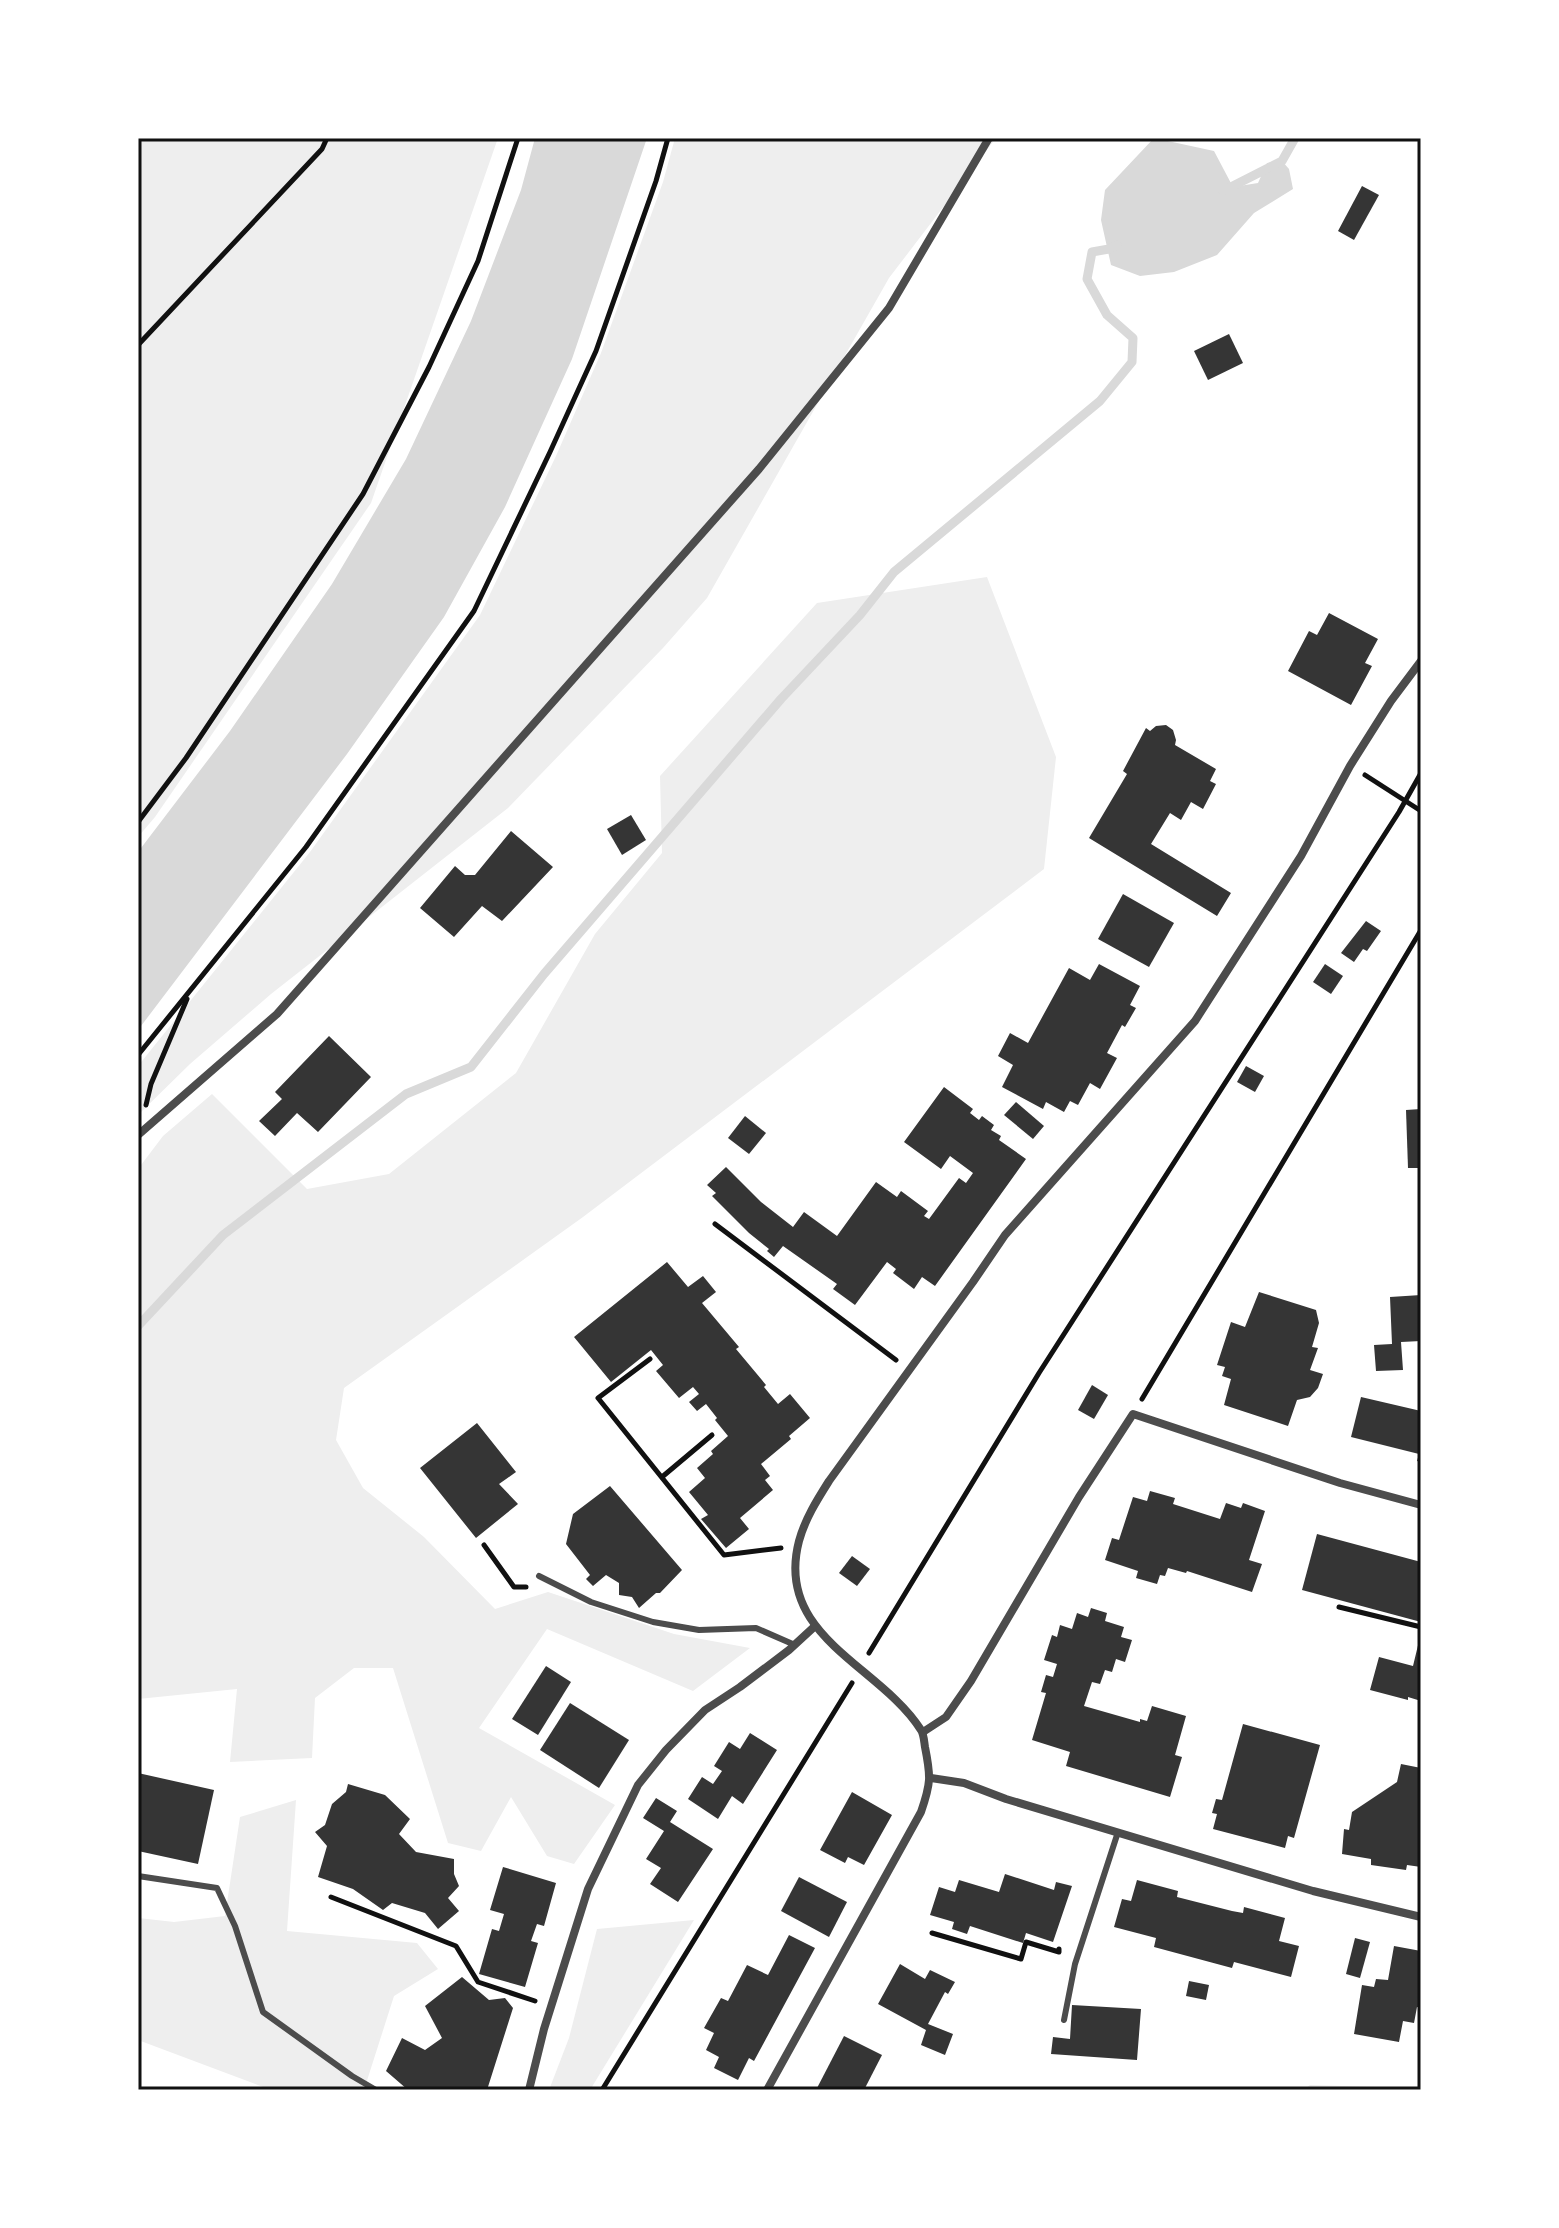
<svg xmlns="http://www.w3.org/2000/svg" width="1559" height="2228" font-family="'Golos Text',sans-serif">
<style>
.green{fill:#eee}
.water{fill:#d9d9d9}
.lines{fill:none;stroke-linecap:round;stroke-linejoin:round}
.stream{stroke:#d9d9d9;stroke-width:9}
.building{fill:#353535}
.path{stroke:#111;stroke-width:5}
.service{stroke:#4c4c4c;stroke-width:6}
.minor{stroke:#4c4c4c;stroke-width:8}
.neatline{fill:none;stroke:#111;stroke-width:3}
</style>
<rect width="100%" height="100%" fill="#fff"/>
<!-- green -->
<g class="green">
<polygon points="138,138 498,138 371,503 155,817 138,837"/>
<polygon points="675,138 996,138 889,278 707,598 663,648 508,808 271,994 190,1064 138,1115 138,1066 310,852 480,615 556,456 601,353 663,182"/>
<polygon points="987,577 1056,757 1044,869 583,1217 344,1388 336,1440 363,1488 424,1537 495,1609 548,1592 674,1634 750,1648 693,1691 547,1629 479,1728 615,1805 574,1864 547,1856 511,1797 481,1851 448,1843 393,1668 354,1668 315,1698 312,1758 230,1762 237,1689 138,1699 138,1169 163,1136 212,1094 307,1189 389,1174 516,1073 595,934 662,853 660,776 817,603"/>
<polygon points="296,1800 287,1931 417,1943 438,1969 394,1996 364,2090 271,2090 138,2040 138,1918 174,1922 225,1916 240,1817"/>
<polygon points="694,1920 590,2090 549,2090 569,2038 597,1929"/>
<polygon points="1310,2085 1408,2088 1417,2090 1304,2090"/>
</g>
<!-- water -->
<g class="water">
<polygon points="535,138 647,138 572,359 505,507 444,617 347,754 138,1030 138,852 230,731 332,584 406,459 471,321 521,190"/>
<polygon points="1154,138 1214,151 1233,187 1258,183 1267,163 1282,161 1289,169 1293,189 1254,213 1217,255 1174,272 1140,276 1111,265 1101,220 1105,190"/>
</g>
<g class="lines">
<!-- stream -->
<g class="stream">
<polyline points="1223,191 1282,161 1295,138"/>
<polyline points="138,1326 223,1235 406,1094 471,1067 544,974 781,699 860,615 894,572 1100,401 1132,362 1133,338 1107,315 1087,279 1092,252 1109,249 1117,245"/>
</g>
</g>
<!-- building -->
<g class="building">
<polygon points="1362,186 1379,195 1354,240 1338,231"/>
<polygon points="1229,334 1243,363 1208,380 1194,351"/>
<polygon points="1329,613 1378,639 1365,663 1372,666 1351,705 1288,671 1309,631 1317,635"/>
<polygon points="1166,725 1173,730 1176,740 1175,745 1216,769 1210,781 1216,784 1203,809 1191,802 1181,820 1170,813 1151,844 1231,893 1217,916 1089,838 1127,774 1123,771 1146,728 1150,731 1156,726"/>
<polygon points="631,815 646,840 622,855 607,829"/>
<polygon points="511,831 553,867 502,921 482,906 454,937 420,908 455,866 465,875 475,875"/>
<polygon points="1123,894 1174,923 1149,967 1098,939"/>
<polygon points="1366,921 1381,931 1367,951 1363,949 1354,962 1341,953"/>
<polygon points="1099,964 1140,986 1130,1005 1136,1008 1125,1027 1122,1025 1107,1053 1117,1058 1100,1089 1090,1083 1078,1105 1070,1101 1064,1112 1046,1102 1043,1109 1002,1087 1013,1065 998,1056 1010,1033 1028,1043 1069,968 1090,980"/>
<polygon points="1325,964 1343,976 1331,994 1313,982"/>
<polygon points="329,1036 371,1077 318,1132 297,1113 275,1136 259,1121 282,1099 275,1092"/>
<polygon points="1246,1066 1264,1076 1255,1092 1237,1082"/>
<polygon points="944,1087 973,1109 970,1113 979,1120 982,1116 994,1125 991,1130 1001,1136 999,1140 1026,1159 935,1286 922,1277 914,1289 893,1273 896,1269 887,1262 855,1305 833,1289 837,1284 783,1246 774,1257 767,1251 769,1249 749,1233 712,1196 716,1193 707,1185 726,1167 761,1202 793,1227 804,1212 837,1236 876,1182 897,1197 901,1191 928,1211 924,1216 929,1219 959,1178 966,1183 973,1173 950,1156 941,1169 904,1142"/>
<polygon points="1016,1102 1044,1126 1033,1139 1004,1115"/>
<polygon points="1421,1109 1421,1168 1408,1168 1406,1110"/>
<polygon points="745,1116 766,1133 749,1154 728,1138"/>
<polygon points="667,1262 688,1287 703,1276 716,1292 702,1303 739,1347 736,1349 766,1385 764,1387 778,1404 790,1394 810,1418 789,1436 791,1439 761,1464 770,1476 765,1480 773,1490 740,1518 749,1529 726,1548 701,1519 708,1515 689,1492 705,1478 697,1468 713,1454 711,1451 728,1436 715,1420 717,1418 706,1404 697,1411 689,1402 699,1394 693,1387 679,1398 656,1371 663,1365 651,1350 611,1382 574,1337"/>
<polygon points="1259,1292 1316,1310 1319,1323 1312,1347 1318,1348 1310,1370 1323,1374 1318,1388 1310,1397 1297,1400 1288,1426 1224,1405 1231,1379 1222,1376 1225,1367 1217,1365 1231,1322 1245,1327"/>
<polygon points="1421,1295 1421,1341 1401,1342 1403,1370 1376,1371 1374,1345 1392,1344 1390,1297"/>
<polygon points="1092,1385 1108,1395 1094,1419 1078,1410"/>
<polygon points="1361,1397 1421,1411 1421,1462 1417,1461 1419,1454 1351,1437"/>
<polygon points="477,1423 516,1472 499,1484 518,1504 476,1538 420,1468"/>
<polygon points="610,1486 682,1570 660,1593 656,1593 639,1608 632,1597 619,1595 619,1583 606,1575 593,1586 586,1579 590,1575 566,1544 573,1514"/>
<polygon points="1150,1491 1175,1498 1173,1504 1220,1519 1226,1503 1241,1508 1243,1503 1265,1511 1249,1560 1262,1564 1252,1592 1187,1571 1186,1573 1168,1568 1165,1576 1160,1575 1157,1584 1136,1578 1138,1571 1105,1560 1112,1538 1119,1540 1133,1497 1147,1501"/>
<polygon points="1317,1534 1421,1562 1421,1622 1302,1590"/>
<polygon points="852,1556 870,1569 857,1586 839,1573"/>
<polygon points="1091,1608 1107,1613 1105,1621 1124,1627 1121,1637 1132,1640 1125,1662 1116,1659 1112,1672 1105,1670 1100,1684 1092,1682 1084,1706 1140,1722 1140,1719 1147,1721 1152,1706 1186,1716 1175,1755 1182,1757 1170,1797 1066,1766 1070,1752 1032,1740 1046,1693 1041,1692 1046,1675 1053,1677 1057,1664 1044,1660 1052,1635 1057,1637 1060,1625 1072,1629 1077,1613 1088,1617"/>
<polygon points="1420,1637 1421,1701 1408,1697 1408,1700 1370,1690 1379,1657 1413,1666"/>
<polygon points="546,1666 571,1682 538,1735 512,1719"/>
<polygon points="570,1703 629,1740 599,1788 540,1750"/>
<polygon points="1243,1724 1320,1745 1294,1838 1288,1836 1285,1848 1213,1829 1217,1814 1212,1813 1216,1799 1222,1800"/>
<polygon points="750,1733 777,1750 743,1804 732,1796 718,1819 688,1799 702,1777 713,1784 722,1771 714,1766 729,1742 740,1749"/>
<polygon points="1401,1764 1421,1768 1421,1867 1407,1865 1406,1870 1371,1865 1371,1859 1342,1854 1344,1829 1349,1830 1352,1812 1397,1782"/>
<polygon points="138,1773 214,1790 198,1864 138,1851"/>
<polygon points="348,1784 385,1795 410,1819 399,1834 416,1852 454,1859 454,1874 459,1886 448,1898 459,1911 438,1929 425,1913 392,1903 383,1910 353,1889 318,1877 327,1846 315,1832 325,1825 332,1804 346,1792"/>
<polygon points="852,1792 892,1815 864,1865 848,1857 845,1863 820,1850"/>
<polygon points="656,1798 677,1811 670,1822 713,1849 678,1902 650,1884 661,1868 646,1859 664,1831 643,1818"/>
<polygon points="503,1867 556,1883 544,1926 537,1924 531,1941 538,1943 525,1987 479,1974 492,1929 499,1931 504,1914 490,1910"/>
<polygon points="1005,1874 1054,1890 1056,1882 1072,1886 1053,1942 1026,1933 1023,1943 970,1926 967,1934 952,1929 954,1922 930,1915 939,1887 955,1892 959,1880 999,1892"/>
<polygon points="799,1877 847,1902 829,1937 781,1911"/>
<polygon points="1137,1880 1178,1891 1177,1897 1232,1911 1243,1913 1244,1907 1285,1918 1279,1941 1299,1946 1291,1977 1234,1962 1232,1968 1154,1947 1156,1938 1114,1927 1122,1899 1131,1901"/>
<polygon points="789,1935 815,1948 754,2061 749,2058 738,2080 714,2068 719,2057 706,2050 714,2033 704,2028 721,1998 728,2001 747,1965 768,1975"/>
<polygon points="1355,1938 1370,1942 1360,1978 1346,1974"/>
<polygon points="1394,1946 1421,1951 1421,2008 1417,2007 1414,2023 1403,2021 1399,2042 1354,2034 1362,1985 1374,1987 1376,1979 1388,1980"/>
<polygon points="900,1964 925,1979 930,1970 955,1982 948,1994 945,1992 928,2024 953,2034 945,2055 921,2045 926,2030 878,2004"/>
<polygon points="462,1977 489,2000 505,1998 513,2008 487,2090 408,2090 386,2071 402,2038 425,2050 442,2038 425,2006"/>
<polygon points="1189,1981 1209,1985 1206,2000 1186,1996"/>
<polygon points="1072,2005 1141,2009 1137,2060 1051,2054 1053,2037 1070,2039"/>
<polygon points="844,2036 882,2055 864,2090 816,2090"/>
</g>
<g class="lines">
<!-- path -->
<g class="path">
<polyline points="138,345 322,149 327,138"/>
<polyline points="1365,775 1421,811"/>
<polyline points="138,822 186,758 363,494 429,367 478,261 518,138"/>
<polyline points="138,1055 306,847 474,611 550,452 596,351 656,181 668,138"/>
<polyline points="146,1105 151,1084 187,999"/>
<polyline points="715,1224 896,1360"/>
<polyline points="650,1359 598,1398 724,1555 781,1548"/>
<polyline points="1142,1399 1421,930"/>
<polyline points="662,1477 712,1435"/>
<polyline points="484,1545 514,1587 526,1587"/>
<polyline points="1339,1607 1421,1627"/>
<polyline points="869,1653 1039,1373 1399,812 1421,773"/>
<polyline points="331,1897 456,1946 478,1982 535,2001"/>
<polyline points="932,1933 1021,1959 1026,1942 1059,1952 1059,1949"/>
<polyline points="602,2090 852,1683"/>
</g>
<!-- service -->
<g class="service">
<polyline points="539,1576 591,1602 653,1622 699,1630 756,1628 795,1645"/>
<polyline points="138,1876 217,1888 235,1926 263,2012 352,2076 376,2090"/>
<polyline points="1064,2020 1075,1964 1118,1832"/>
</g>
<!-- minor -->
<g class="minor">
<polyline points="138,1135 277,1014 759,469 889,308 989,138"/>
<polyline points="923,1732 946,1717 971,1681 1079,1497 1133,1414 1340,1483 1421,1505"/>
<polyline points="931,1778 964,1783 1006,1799 1313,1891 1421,1917"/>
<polyline points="529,2090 544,2029 588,1889 638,1785 666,1750 705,1710 740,1687 789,1650 814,1627"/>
<path d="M767,2090L921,1812C931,1783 931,1777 925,1747C924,1741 924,1735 921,1730C880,1665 774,1637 799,1541C805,1519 817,1500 829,1481L973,1282L1005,1235L1195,1021L1301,856L1350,766L1391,701L1421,661"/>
</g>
</g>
<!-- border -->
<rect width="1559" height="2228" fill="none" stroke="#ffffff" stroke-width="280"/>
<rect x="140" y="140" width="1279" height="1948" class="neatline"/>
</svg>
